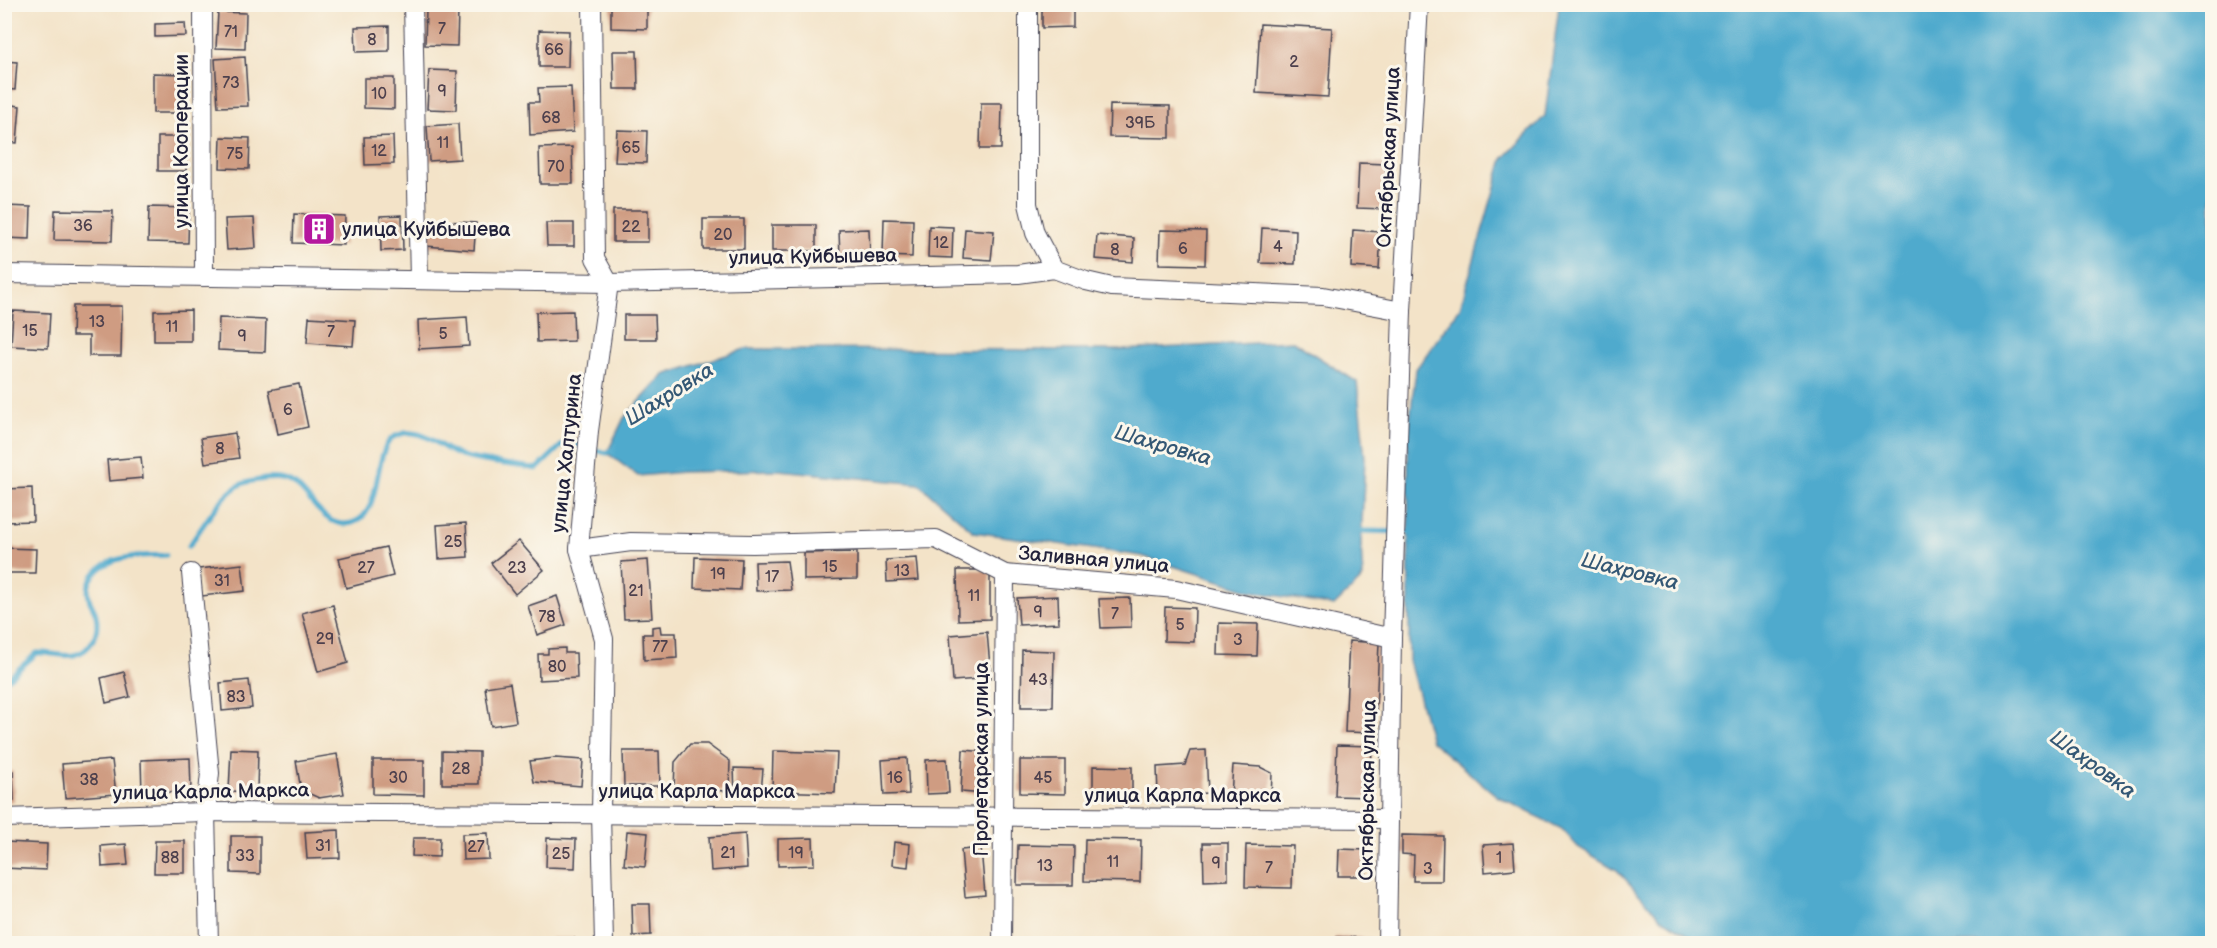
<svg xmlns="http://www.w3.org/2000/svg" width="2217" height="948" font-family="'Balsamiq Sans',sans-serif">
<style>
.water{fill:#4faacd;stroke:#386684;stroke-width:1.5}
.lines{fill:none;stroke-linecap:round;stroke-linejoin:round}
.stream{stroke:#4faacd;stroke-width:5}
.building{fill:#cf9c82}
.minor-casing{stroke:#413f50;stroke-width:20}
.minor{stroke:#fff;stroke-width:18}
.labels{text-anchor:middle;stroke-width:6;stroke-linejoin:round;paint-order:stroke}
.number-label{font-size:16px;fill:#4d404d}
.street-label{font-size:20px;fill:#22223b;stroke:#fbf7ec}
.poi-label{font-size:20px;fill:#22223b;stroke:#fbf7ec;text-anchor:start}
.water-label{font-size:21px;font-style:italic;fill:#345875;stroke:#fbf7ec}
</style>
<rect width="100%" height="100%" fill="#fbf7ec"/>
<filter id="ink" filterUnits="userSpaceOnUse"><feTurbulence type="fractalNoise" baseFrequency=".0167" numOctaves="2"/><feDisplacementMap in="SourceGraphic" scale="12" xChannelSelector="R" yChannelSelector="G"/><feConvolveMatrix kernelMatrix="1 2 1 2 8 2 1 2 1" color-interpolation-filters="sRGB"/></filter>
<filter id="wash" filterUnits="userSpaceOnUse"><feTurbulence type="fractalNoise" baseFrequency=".008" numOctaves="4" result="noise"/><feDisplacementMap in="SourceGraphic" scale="24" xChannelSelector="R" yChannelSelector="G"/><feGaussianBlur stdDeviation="1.35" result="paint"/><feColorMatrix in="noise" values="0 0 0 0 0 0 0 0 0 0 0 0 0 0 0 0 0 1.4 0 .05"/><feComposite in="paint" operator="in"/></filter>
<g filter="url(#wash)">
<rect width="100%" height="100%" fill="#f3e3c8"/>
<!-- water -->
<g class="water">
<polygon points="1559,5 2212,5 2212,943 1694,943 1692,937 1660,917 1617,870 1578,847 1562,829 1497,796 1431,741 1409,661 1408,434 1416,369 1460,308 1503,159 1545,116"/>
<polygon points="1293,341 1357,382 1365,458 1361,545 1363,578 1334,606 1251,591 1142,556 974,532 919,484 779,470 683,472 638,476 607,453 624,418 664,375 745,349 1120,350"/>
</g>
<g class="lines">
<!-- stream -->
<g class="stream">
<polyline points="1356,529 1362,531 1412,532"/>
<path d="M189,546C202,528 219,498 238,486C244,482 252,481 259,480C272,478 283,477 294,484C311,496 324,530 352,523C383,514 372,459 391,439C395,435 406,432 412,433C431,434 444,451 461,456C485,463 513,464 537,469L565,442L607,453L611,450"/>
<path d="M4,682L37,653C48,652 64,657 74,655C92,651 100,631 96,615C95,609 90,604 89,598C84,580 100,565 116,560C131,555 150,556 166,555"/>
</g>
</g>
<g id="blocks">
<!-- building -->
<g class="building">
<polygon points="611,4 647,4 647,29 611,28"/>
<polygon points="1042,4 1073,4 1073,27 1042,28"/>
<polygon points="426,9 458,10 457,46 425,45"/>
<polygon points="218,12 246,13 245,49 216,48"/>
<polygon points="185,23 186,36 155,37 155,24"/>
<polygon points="1260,24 1332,28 1328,97 1256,93"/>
<polygon points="389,26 389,51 356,52 355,27"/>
<polygon points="539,30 569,31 568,67 539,67"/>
<polygon points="613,51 637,51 638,89 614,89"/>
<polygon points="245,57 248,106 218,107 215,59"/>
<polygon points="4,61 17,62 15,90 4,89"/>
<polygon points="429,70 457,71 456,110 427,109"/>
<polygon points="153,73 181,74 181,113 153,113"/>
<polygon points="364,78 394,78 394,109 364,108"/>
<polygon points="571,87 573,132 530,135 529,102 539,102 538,88"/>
<polygon points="981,103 1002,103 1001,149 980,149"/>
<polygon points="4,104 20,106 17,143 4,142"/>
<polygon points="1110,105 1170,106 1170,138 1109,137"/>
<polygon points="458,124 460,159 429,161 427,126"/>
<polygon points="617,130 647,131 646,163 615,162"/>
<polygon points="393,136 394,164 365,165 364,137"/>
<rect x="158" y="137" width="28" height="34"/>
<polygon points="221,137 250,138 249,169 220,168"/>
<polygon points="572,147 573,184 540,184 539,148"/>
<polygon points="1359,163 1386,164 1385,209 1357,208"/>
<polygon points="4,206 31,207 30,239 4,238"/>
<polygon points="149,207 189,208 188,243 148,242"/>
<polygon points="55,210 113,211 112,241 54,240"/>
<rect x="613" y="210" width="35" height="32"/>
<polygon points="294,214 345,216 344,245 293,243"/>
<polygon points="402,215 403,250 381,251 380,216"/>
<polygon points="254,218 256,248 227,250 225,219"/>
<rect x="703" y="219" width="41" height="30"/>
<polygon points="884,219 913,220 912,257 883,256"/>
<polygon points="428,220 476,223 474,250 426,246"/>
<polygon points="546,223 574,223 574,246 547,246"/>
<rect x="772" y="225" width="44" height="26"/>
<polygon points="929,226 953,227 952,258 928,257"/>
<polygon points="1262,228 1296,230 1295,264 1260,263"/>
<polygon points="869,229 870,256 840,257 839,230"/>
<polygon points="965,229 994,231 991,260 963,258"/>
<polygon points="1160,230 1206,231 1205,265 1159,264"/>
<polygon points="1353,230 1381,232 1379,269 1351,267"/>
<polygon points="1097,235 1134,238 1133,262 1095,259"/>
<polygon points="73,306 122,306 121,356 89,356 89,336 72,336"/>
<polygon points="191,310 191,341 154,341 154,311"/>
<polygon points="13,311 50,313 48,348 11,346"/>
<polygon points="573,311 574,341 537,342 536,312"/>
<polygon points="624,315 655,315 656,339 624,339"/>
<polygon points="309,317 355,320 353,346 307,343"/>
<polygon points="467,317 469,346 419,349 418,320"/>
<polygon points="219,318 266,320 265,352 218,350"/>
<polygon points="299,384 308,427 278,434 269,390"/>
<polygon points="235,433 239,458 205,463 201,438"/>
<polygon points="141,457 143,478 109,481 107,460"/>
<polygon points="32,488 33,521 4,522 4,489"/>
<polygon points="466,523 468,557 439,559 437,525"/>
<polygon points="519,541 544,570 515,594 491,563"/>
<polygon points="386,547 393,576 346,588 339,558"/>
<polygon points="4,548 36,549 35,573 4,573"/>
<polygon points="857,552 857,579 804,580 804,553"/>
<polygon points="695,557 742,559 740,590 694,588"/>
<polygon points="917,558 919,580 887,582 886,560"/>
<polygon points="648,560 652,618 624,619 621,562"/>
<polygon points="787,561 791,590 756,591 755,562"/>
<polygon points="242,564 245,591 202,596 199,569"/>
<polygon points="957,570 990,570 990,619 958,620"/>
<polygon points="557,596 566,625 537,635 528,606"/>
<polygon points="1058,596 1059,623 1019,625 1017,598"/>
<polygon points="1130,598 1131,627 1101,628 1099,599"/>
<polygon points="333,605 348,663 318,672 302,613"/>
<polygon points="1165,607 1195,608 1194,642 1164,641"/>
<polygon points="1219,623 1258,624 1257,656 1218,655"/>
<polygon points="660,626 661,633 676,633 677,658 644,660 643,634 652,634 652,627"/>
<polygon points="987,632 991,678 953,681 950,635"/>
<polygon points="1349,641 1379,643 1375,733 1345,732"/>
<polygon points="565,648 565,653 576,653 577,678 539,680 538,654 548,654 548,649"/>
<polygon points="1022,650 1054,651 1053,707 1021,707"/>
<polygon points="124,672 130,697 106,703 101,678"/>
<polygon points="249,680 252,708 222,711 220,683"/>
<polygon points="510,683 516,722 491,726 485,687"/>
<polygon points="690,744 707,744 730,761 729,791 674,789 675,762"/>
<polygon points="1337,745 1372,746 1370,797 1335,796"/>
<polygon points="231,749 258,750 257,792 229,791"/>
<polygon points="963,750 988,752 985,794 961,792"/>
<polygon points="1206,750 1208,793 1158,795 1157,767 1185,765 1190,751"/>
<polygon points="442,751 479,752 479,784 442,784"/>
<polygon points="623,751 659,751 660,786 624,786"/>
<polygon points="773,751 837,753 835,793 772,791"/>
<polygon points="337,754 344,794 319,798 301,790 296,761"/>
<polygon points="190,758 191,791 142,793 141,760"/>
<polygon points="555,758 583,760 581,786 534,782 530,761"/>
<polygon points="907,758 909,794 884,795 882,760"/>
<polygon points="947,759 949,793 927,794 926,760"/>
<polygon points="112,760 116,794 65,798 62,764"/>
<polygon points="373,760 424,760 424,795 373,794"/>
<polygon points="1020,760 1065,760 1065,794 1020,793"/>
<polygon points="1233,765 1260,767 1272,773 1271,799 1231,796"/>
<polygon points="1093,766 1132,767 1132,796 1093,795"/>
<polygon points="734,768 763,769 761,793 735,794"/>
<polygon points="13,771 14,801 4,802 4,772"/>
<polygon points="339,830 340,858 307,859 305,832"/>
<polygon points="627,831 648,833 645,867 624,865"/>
<polygon points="488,833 489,859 463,860 462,834"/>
<polygon points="745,834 747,868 711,871 709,837"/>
<polygon points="1402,835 1443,836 1442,881 1413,881 1414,855 1402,854"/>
<polygon points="231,836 260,836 260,874 231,873"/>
<polygon points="413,838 440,838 439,857 412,856"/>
<polygon points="547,838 576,839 575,868 546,867"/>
<polygon points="813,838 814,865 778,866 778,839"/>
<polygon points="1085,839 1141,840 1140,882 1084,881"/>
<polygon points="155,841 185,841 185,873 154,873"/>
<polygon points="5,842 47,844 46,870 4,868"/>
<polygon points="894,842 910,844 908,867 892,865"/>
<polygon points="1203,843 1228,843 1228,880 1204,881"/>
<polygon points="1513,843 1515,869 1485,872 1483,845"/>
<polygon points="126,844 128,865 102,867 101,846"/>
<polygon points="1018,845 1074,846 1073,885 1017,885"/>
<polygon points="1246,845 1293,846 1292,888 1245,887"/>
<polygon points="981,848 985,895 965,897 961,850"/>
<polygon points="1339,849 1366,850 1365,876 1338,876"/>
<polygon points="632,904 650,904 651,935 633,936"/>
<polygon points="1335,937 1370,938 1369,944 1335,944"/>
<rect x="551" y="938" width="23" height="6"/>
<polygon points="165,939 192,940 192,944 165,944"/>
<rect x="227" y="941" width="42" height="3"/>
</g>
</g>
</g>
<g filter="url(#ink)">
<use href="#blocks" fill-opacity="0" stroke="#413f50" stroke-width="1.5"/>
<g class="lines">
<defs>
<g id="minor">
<polyline points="203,4 204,277"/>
<polyline points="413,4 419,280"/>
<polyline points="592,4 595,258 609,283 589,431 579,549 604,639 601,813 604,944"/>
<polyline points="1028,4 1028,204 1035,233 1054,269"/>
<polyline points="4,274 609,283 1018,274 1054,269 1086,281 1112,287 1323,296 1402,311"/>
<polyline points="579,549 631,542 753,544 936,539 1005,574 1176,589 1392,638"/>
<polyline points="191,573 210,773 206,812 209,944"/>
<polyline points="4,818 206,812 1389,819"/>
<polyline points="1002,944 1005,574"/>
<polyline points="1387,944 1392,638 1402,311 1419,4"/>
</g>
</defs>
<!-- minor casing -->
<use href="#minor" class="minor-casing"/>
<!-- minor -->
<use href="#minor" class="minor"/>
</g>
</g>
<!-- icons -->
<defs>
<symbol id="building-square" viewBox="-11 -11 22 22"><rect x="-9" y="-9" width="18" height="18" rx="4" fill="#b5179e" stroke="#fbf7ec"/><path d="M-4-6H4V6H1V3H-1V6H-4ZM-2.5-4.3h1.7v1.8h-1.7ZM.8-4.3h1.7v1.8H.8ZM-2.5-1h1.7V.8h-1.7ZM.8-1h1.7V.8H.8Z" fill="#fff"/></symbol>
</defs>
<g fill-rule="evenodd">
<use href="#building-square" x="300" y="210" width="38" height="38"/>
</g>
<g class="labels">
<!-- number labels -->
<g class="number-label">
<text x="442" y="34">7</text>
<text x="231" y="37">71</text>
<text x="372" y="45">8</text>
<text x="554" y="55">66</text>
<text x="1294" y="67">2</text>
<text x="231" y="88">73</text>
<text x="442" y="96">9</text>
<text x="379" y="99">10</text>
<text x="551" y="123">68</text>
<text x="1140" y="128">39Б</text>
<text x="443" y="148">11</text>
<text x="631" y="153">65</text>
<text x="379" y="156">12</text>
<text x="235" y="159">75</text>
<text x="556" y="172">70</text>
<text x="83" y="231">36</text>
<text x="631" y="232">22</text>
<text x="723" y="240">20</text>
<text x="941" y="248">12</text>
<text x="1278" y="252">4</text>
<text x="1183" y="254">6</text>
<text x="1115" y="255">8</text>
<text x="97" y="327">13</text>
<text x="172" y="332">11</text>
<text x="30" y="336">15</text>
<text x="331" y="337">7</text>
<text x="443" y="339">5</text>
<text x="242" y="341">9</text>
<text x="288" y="415">6</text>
<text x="220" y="454">8</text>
<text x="453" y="547">25</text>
<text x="830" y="572">15</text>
<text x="366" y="573">27</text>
<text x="517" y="573">23</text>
<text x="902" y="576">13</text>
<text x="718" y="579">19</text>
<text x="772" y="582">17</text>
<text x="222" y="586">31</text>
<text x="636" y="596">21</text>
<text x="974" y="601">11</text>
<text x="1038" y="617">9</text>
<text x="1115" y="619">7</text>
<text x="547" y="622">78</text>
<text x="1180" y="630">5</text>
<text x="325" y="644">29</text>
<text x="1238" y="645">3</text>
<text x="660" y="652">77</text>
<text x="557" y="672">80</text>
<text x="1038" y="685">43</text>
<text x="236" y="702">83</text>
<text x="461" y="774">28</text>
<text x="398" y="783">30</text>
<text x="895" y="783">16</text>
<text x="1043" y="783">45</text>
<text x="89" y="785">38</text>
<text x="323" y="851">31</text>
<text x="476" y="852">27</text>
<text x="728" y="858">21</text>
<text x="796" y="858">19</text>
<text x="561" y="859">25</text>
<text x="245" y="861">33</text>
<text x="170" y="863">88</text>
<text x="1499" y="863">1</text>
<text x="1113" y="867">11</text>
<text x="1216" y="868">9</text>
<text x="1045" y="871">13</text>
<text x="1269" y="873">7</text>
<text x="1428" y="874">3</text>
</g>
<!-- street labels -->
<g class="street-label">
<text transform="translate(181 141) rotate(-90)" y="7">улица Кооперации</text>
<text transform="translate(1388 157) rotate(-87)" y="7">Октябрьская улица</text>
<text transform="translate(813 256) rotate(-1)" y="7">улица Куйбышева</text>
<text transform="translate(566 453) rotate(-84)" y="7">улица Халтурина</text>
<text transform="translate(1094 559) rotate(5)" y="7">Заливная улица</text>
<text transform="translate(981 759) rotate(-90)" y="7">Пролетарская улица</text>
<text transform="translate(1367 790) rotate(-89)" y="7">Октябрьская улица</text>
<text transform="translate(211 791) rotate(-1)" y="7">улица Карла Маркса</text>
<text x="697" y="798">улица Карла Маркса</text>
<text x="1183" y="802">улица Карла Маркса</text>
</g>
<!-- poi labels -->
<g class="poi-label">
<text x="342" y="236">улица Куйбышева</text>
</g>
<!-- water labels -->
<g class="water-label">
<text transform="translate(669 394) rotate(-32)" y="7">Шахровка</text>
<text transform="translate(1163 445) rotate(16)" y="7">Шахровка</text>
<text transform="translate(1630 571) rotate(14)" y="7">Шахровка</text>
<text transform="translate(2093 764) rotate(36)" y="7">Шахровка</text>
</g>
</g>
<!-- margin -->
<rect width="2217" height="948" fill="none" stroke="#fbf7ec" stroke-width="24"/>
</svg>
